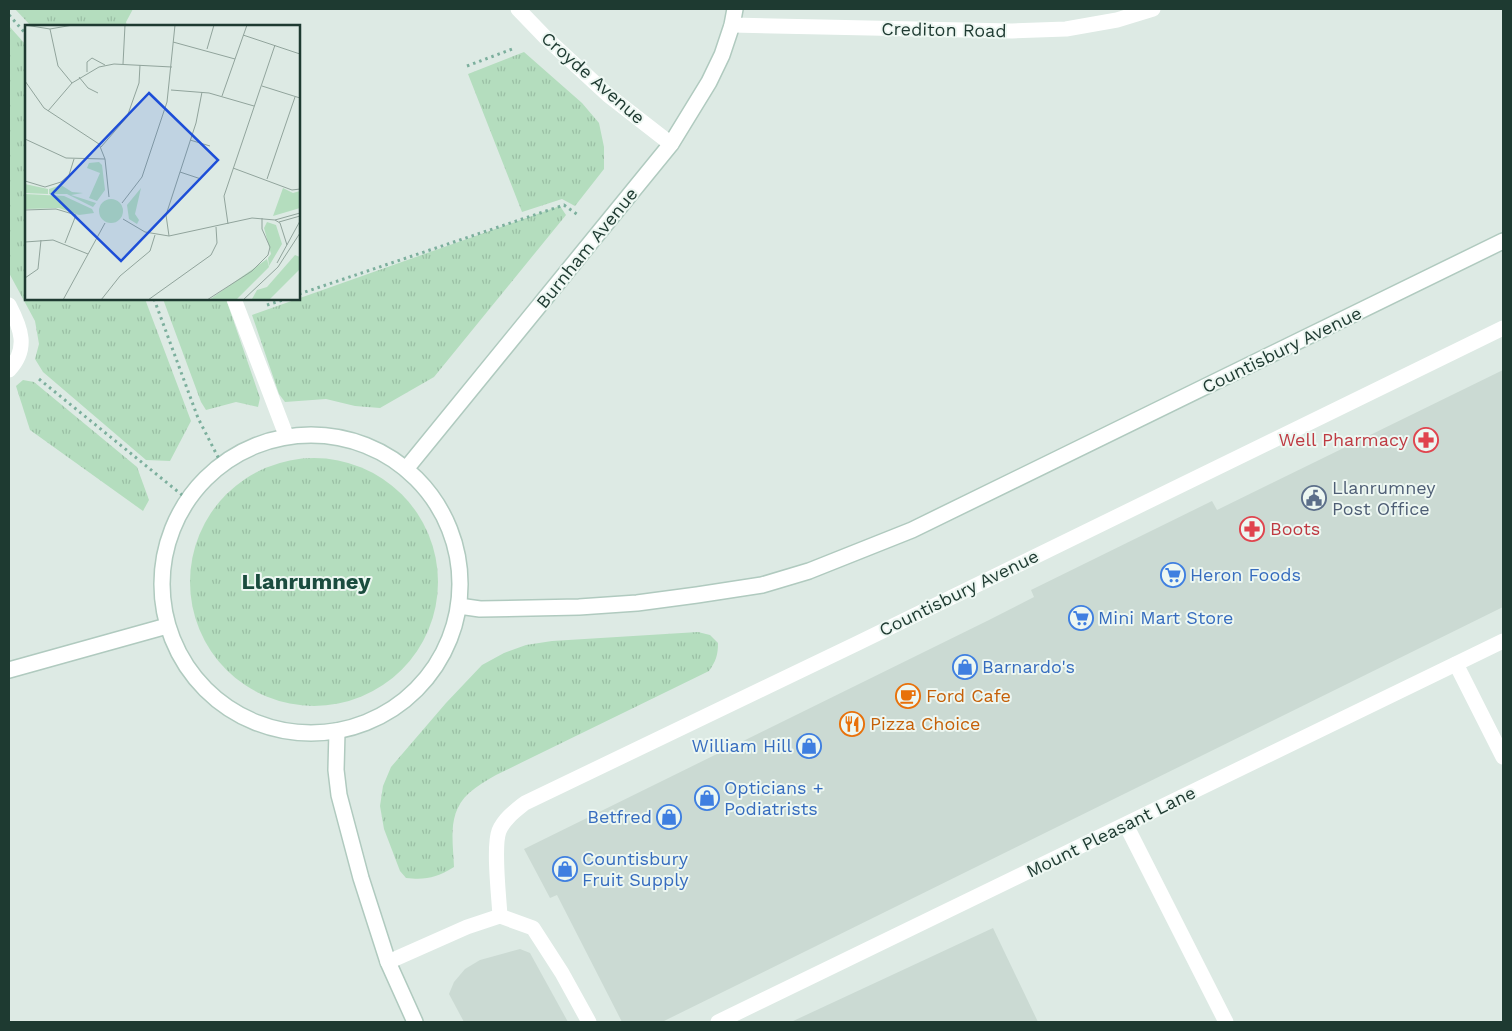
<svg xmlns="http://www.w3.org/2000/svg" width="1512" height="1031" font-family="'Work Sans',sans-serif">
<style>
.built{fill:#cbdad3}
.grass{fill:url(#grass-tufts)}
.lines{fill:none;stroke-linecap:round;stroke-linejoin:round}
.secondary-casing{stroke:#b0cabf;stroke-width:18}
.path{stroke:#7caf9d;stroke-width:3;stroke-dasharray:2.5 4;stroke-linecap:butt}
.lane{stroke:#fff;stroke-width:15}
.street{stroke:#fff;stroke-width:15}
.secondary{stroke:#fff;stroke-width:15}
.labels{text-anchor:middle;stroke-width:4;stroke-linejoin:round;paint-order:stroke}
.street-label{font-size:18px;fill:#1e3a31;stroke:#edf7f2}
.health-label{font-size:18px;fill:#be3a42;stroke:#edf7f2;text-anchor:end}
.service-label{font-size:18px;fill:#4e5e75;stroke:#edf7f2;text-anchor:start}
.shop-label{font-size:18px;fill:#366cbe;stroke:#edf7f2;text-anchor:start}
.food-label{font-size:18px;fill:#c56008;stroke:#edf7f2;text-anchor:start}
.district-label{font-size:22px;font-weight:bold;fill:#1a4c3e;stroke:#edf7f2}
.inset-road{fill:none;stroke:#91a49c;stroke-width:1}
.view{fill:#1d4ed8;fill-opacity:0.15;stroke:#1d4ed8;stroke-width:2.5}
.inset-edge{fill:none;stroke:#1e3a31;stroke-width:2.5}
</style>
<defs>
<pattern id="grass-tufts" width="24" height="20" patternUnits="userSpaceOnUse" patternTransform="scale(1.25)"><rect width="24" height="20" fill="#b4ddbe"/><path d="M3 7l-1-3M5 7V3M7 7l1-3M15 17l-1-3M17 17v-4M19 17l1-3" fill="none" stroke="#9abea4"/></pattern>
</defs>
<rect width="100%" height="100%" fill="#ddeae4"/>
<!-- built -->
<g class="built">
<polygon points="1503,370 1503,607 662,1022 622,1022 557,895 550,898 524,849 989,620 1034,597 1031,590 1212,501 1217,510"/>
<polygon points="993,928 1038,1022 791,1022"/>
<polygon points="520,949 530,953 568,1022 464,1022 449,994 454,982 465,969 480,960"/>
</g>
<!-- grass -->
<g class="grass">
<polygon points="15,9 133,9 126,22 127,26 31,26"/>
<polygon points="9,26 26,45 26,299 145,299 191,421 170,461 146,460 43,372 35,359 39,344 35,321 9,273"/>
<polygon points="524,52 582,103 599,123 604,147 604,169 575,206 562,199 522,212 468,74"/>
<polygon points="560,206 566,215 434,377 380,408 355,406 326,399 285,402 279,394 252,315"/>
<polygon points="163,299 226,299 260,398 258,407 236,402 206,410 201,402"/>
<polygon points="23,380 34,382 137,467 149,500 143,511 30,430 16,386"/>
<circle cx="314" cy="582" r="124"/>
<path d="M698,632L710,635L718,643C718,655 716,661 709,671L496,775C487,780 477,786 469,793C447,813 453,840 454,867C436,878 426,880 406,878L400,871L384,829L380,806L383,786L391,767L446,703L482,665L504,653L526,645L552,641Z"/>
</g>
<g class="lines">
<defs>
<g id="secondary">
<circle cx="311" cy="584" r="149"/>
<polyline points="406,469 671,144 709,82 722,55 732,25 735,9"/>
<polyline points="459,606 480,609 579,607 637,603 697,595 762,585 809,571 912,530 1503,241"/>
<polyline points="9,670 167,626"/>
<polyline points="337,731 336,770 339,795 361,878 388,962 415,1022"/>
</g>
</defs>
<!-- secondary casing -->
<use href="#secondary" class="secondary-casing"/>
<!-- path -->
<g class="path">
<polyline points="9,15 26,34"/>
<polyline points="467,66 515,48"/>
<polyline points="299,294 564,205 578,215"/>
<polyline points="154,299 198,418 221,463"/>
<polyline points="267,305 286,299"/>
<polyline points="39,379 187,499"/>
</g>
<!-- lane -->
<g class="lane">
<polyline points="234,299 286,435"/>
<path d="M500,916C499,897 493,847 499,831C504,819 515,811 525,803L858,643L1503,328"/>
<polyline points="388,962 467,927 500,916 533,928 562,973 589,1022"/>
</g>
<!-- street -->
<g class="street">
<polyline points="518,9 545,37 608,95 671,144"/>
<polyline points="732,25 1012,31 1066,29 1117,20 1153,9"/>
<path d="M9,305C21,328 29,349 9,370"/>
<polyline points="1456,664 1503,757"/>
<polyline points="1126,825 1226,1022"/>
<polyline points="718,1022 1503,641"/>
</g>
<!-- secondary -->
<use href="#secondary" class="secondary"/>
</g>
<!-- icons -->
<defs>
<symbol id="pharmacy-ring" viewBox="-11 -11 22 22"><circle r="9.5" fill="#edf7f2" stroke="#e0444e" stroke-width="1.5"/><path d="M-2-6h4v4h4v4h-4v4h-4v-4h-4v-4h4Z" fill="#e0444e"/></symbol>
<symbol id="civic-ring" viewBox="-11 -11 22 22"><circle r="9.5" fill="#edf7f2" stroke="#5c6f8a" stroke-width="1.5"/><path d="M-.6-6.5H3V-4.5H.6V-3L4-1V1h2V6H-6V1h2V-1L-.6-3ZM-1.2 2.5V6h2.4V2.5Z" fill="#5c6f8a"/></symbol>
<symbol id="supermarket-ring" viewBox="-11 -11 22 22"><circle r="9.5" fill="#edf7f2" stroke="#3f7fe0" stroke-width="1.5"/><path d="M-6-5.5h2.5l.6 2H6L4.5 2H-2.5L-4.4-4H-6ZM-1.5 3.2a1.3 1.3 0 1 0 .1 0ZM3 3.2a1.3 1.3 0 1 0 .1 0Z" fill="#3f7fe0"/></symbol>
<symbol id="shop-ring" viewBox="-11 -11 22 22"><circle r="9.5" fill="#edf7f2" stroke="#3f7fe0" stroke-width="1.5"/><path d="M-5-2.5h2.3a2.7 3.5 0 0 1 5.4 0H5L5.5 6h-11ZM-1.5-2.5h3a1.5 2.3 0 0 0-3 0Z" fill="#3f7fe0"/></symbol>
<symbol id="cafe-ring" viewBox="-11 -11 22 22"><circle r="9.5" fill="#edf7f2" stroke="#e8710a" stroke-width="1.5"/><path d="M-5.5-4.5H6V0H3Q3 3.5 0 3.5H-2.5Q-5.5 3.5-5.5 0ZM3-3.2v2h1.7v-2ZM-6 4.5H4V6H-6Z" fill="#e8710a"/></symbol>
<symbol id="restaurant-ring" viewBox="-11 -11 22 22"><circle r="9.5" fill="#edf7f2" stroke="#e8710a" stroke-width="1.5"/><path d="M-5-6h1v4h1v-4h1v4h1v-4h1v5L-1.5 .5V6h-2V.5L-5-1ZM5-6V6H3V1.5H1.5Q1.5-4 5-6Z" fill="#e8710a"/></symbol>
</defs>
<g fill-rule="evenodd">
<use href="#pharmacy-ring" x="1412" y="426" width="28" height="28"/>
<use href="#civic-ring" x="1300" y="484" width="28" height="28"/>
<use href="#pharmacy-ring" x="1238" y="515" width="28" height="28"/>
<use href="#supermarket-ring" x="1159" y="561" width="28" height="28"/>
<use href="#supermarket-ring" x="1067" y="604" width="28" height="28"/>
<use href="#shop-ring" x="951" y="653" width="28" height="28"/>
<use href="#cafe-ring" x="894" y="682" width="28" height="28"/>
<use href="#restaurant-ring" x="838" y="710" width="28" height="28"/>
<use href="#shop-ring" x="795" y="732" width="28" height="28"/>
<use href="#shop-ring" x="693" y="784" width="28" height="28"/>
<use href="#shop-ring" x="655" y="803" width="28" height="28"/>
<use href="#shop-ring" x="551" y="855" width="28" height="28"/>
</g>
<g class="labels">
<!-- street labels -->
<g class="street-label">
<text transform="translate(944 30) rotate(1)" y="6">Crediton Road</text>
<text transform="translate(593 78) rotate(41)" y="6">Croyde Avenue</text>
<text transform="translate(587 248) rotate(-51)" y="6">Burnham Avenue</text>
<text transform="translate(1282 350) rotate(-26)" y="6">Countisbury Avenue</text>
<text transform="translate(959 593) rotate(-26)" y="6">Countisbury Avenue</text>
<text transform="translate(1111 832) rotate(-26)" y="6">Mount Pleasant Lane</text>
</g>
<!-- health labels -->
<g class="health-label">
<text x="1408" y="446">Well Pharmacy</text>
<text x="1270" y="535" text-anchor="start">Boots</text>
</g>
<!-- service labels -->
<g class="service-label">
<text x="1332" y="494">Llanrumney<tspan x="1332" dy="21">Post Office</tspan></text>
</g>
<!-- shop labels -->
<g class="shop-label">
<text x="1190" y="581">Heron Foods</text>
<text x="1098" y="624">Mini Mart Store</text>
<text x="982" y="673">Barnardo's</text>
<text x="792" y="752" text-anchor="end">William Hill</text>
<text x="724" y="794">Opticians +<tspan x="724" dy="21">Podiatrists</tspan></text>
<text x="652" y="823" text-anchor="end">Betfred</text>
<text x="582" y="865">Countisbury<tspan x="582" dy="21">Fruit Supply</tspan></text>
</g>
<!-- food labels -->
<g class="food-label">
<text x="926" y="702">Ford Cafe</text>
<text x="870" y="730">Pizza Choice</text>
</g>
<!-- district labels -->
<g class="district-label">
<text x="306" y="589">Llanrumney</text>
</g>
</g>
<!-- overview -->
<g transform="translate(25 25)">
<rect width="275" height="275" fill="#ddeae4"/>
<path d="M74,137L77,140L80,165L72,176L64,173L75,148L62,143L64,138ZM0,159L23,164V169L0,168ZM36,160L47,167L58,168L46,170L71,178L68,182L42,169H24V164ZM116,163L110,189L114,195L112,199L104,194L102,180ZM258,163L268,168L275,166V183L248,191ZM0,169L39,171L67,184L69,188L54,190L34,183L1,184ZM74 186a12 12 0 1 1 24 0a12 12 0 1 1-24 0ZM242,197L251,200L257,219L244,241L243,233L246,229L239,203ZM242,234L244,242L211,275H184Z" fill="#b4ddbe"/>
<path d="M270,230L275,232V244L244,275H221L227,274L232,265L242,262Z" fill="#b4ddbe"/>
<path class="inset-road" d="M0,0L25,4L48,0M25,4L33,41L47,58M218,10L275,29M148,17L210,34M182,24L189,0M98,39L100,0M62,47V37L67,33L80,40M54,52L63,63L73,68M0,56L19,83L74,119L80,134L84,172M237,61L275,73M146,65L184,68L229,81M197,71L222,0M23,86L47,58L74,42L89,39L147,42M0,114L41,133L80,134M165,115L185,121M76,122L102,92L114,58L115,40M208,143L267,165L275,164M155,147L176,154M242,154L270,72M0,156L20,162L36,157L44,150L49,134M97,178L117,152L142,77L150,0M0,185L31,184L51,190L40,218M98,194L120,207L144,211L227,193L250,195L275,188M250,195L255,198L262,220M254,197L275,191M203,199L199,171L250,20M144,211L141,190L171,98L177,67M0,217L28,215L63,229M252,238L275,196M0,253L13,244L16,215M38,275L80,198M76,275L95,251L125,226L130,210M123,275L186,230L192,218L191,202M182,275L227,246L243,230L245,222L237,204V193M218,275L253,242L275,208"/>
<path class="view" d="M124,68L193,135L96,236L27,169Z"/>
<rect width="275" height="275" class="inset-edge"/>
</g>
<!-- border -->
<rect width="1512" height="1031" fill="none" stroke="#1e3a31" stroke-width="20"/>
</svg>
